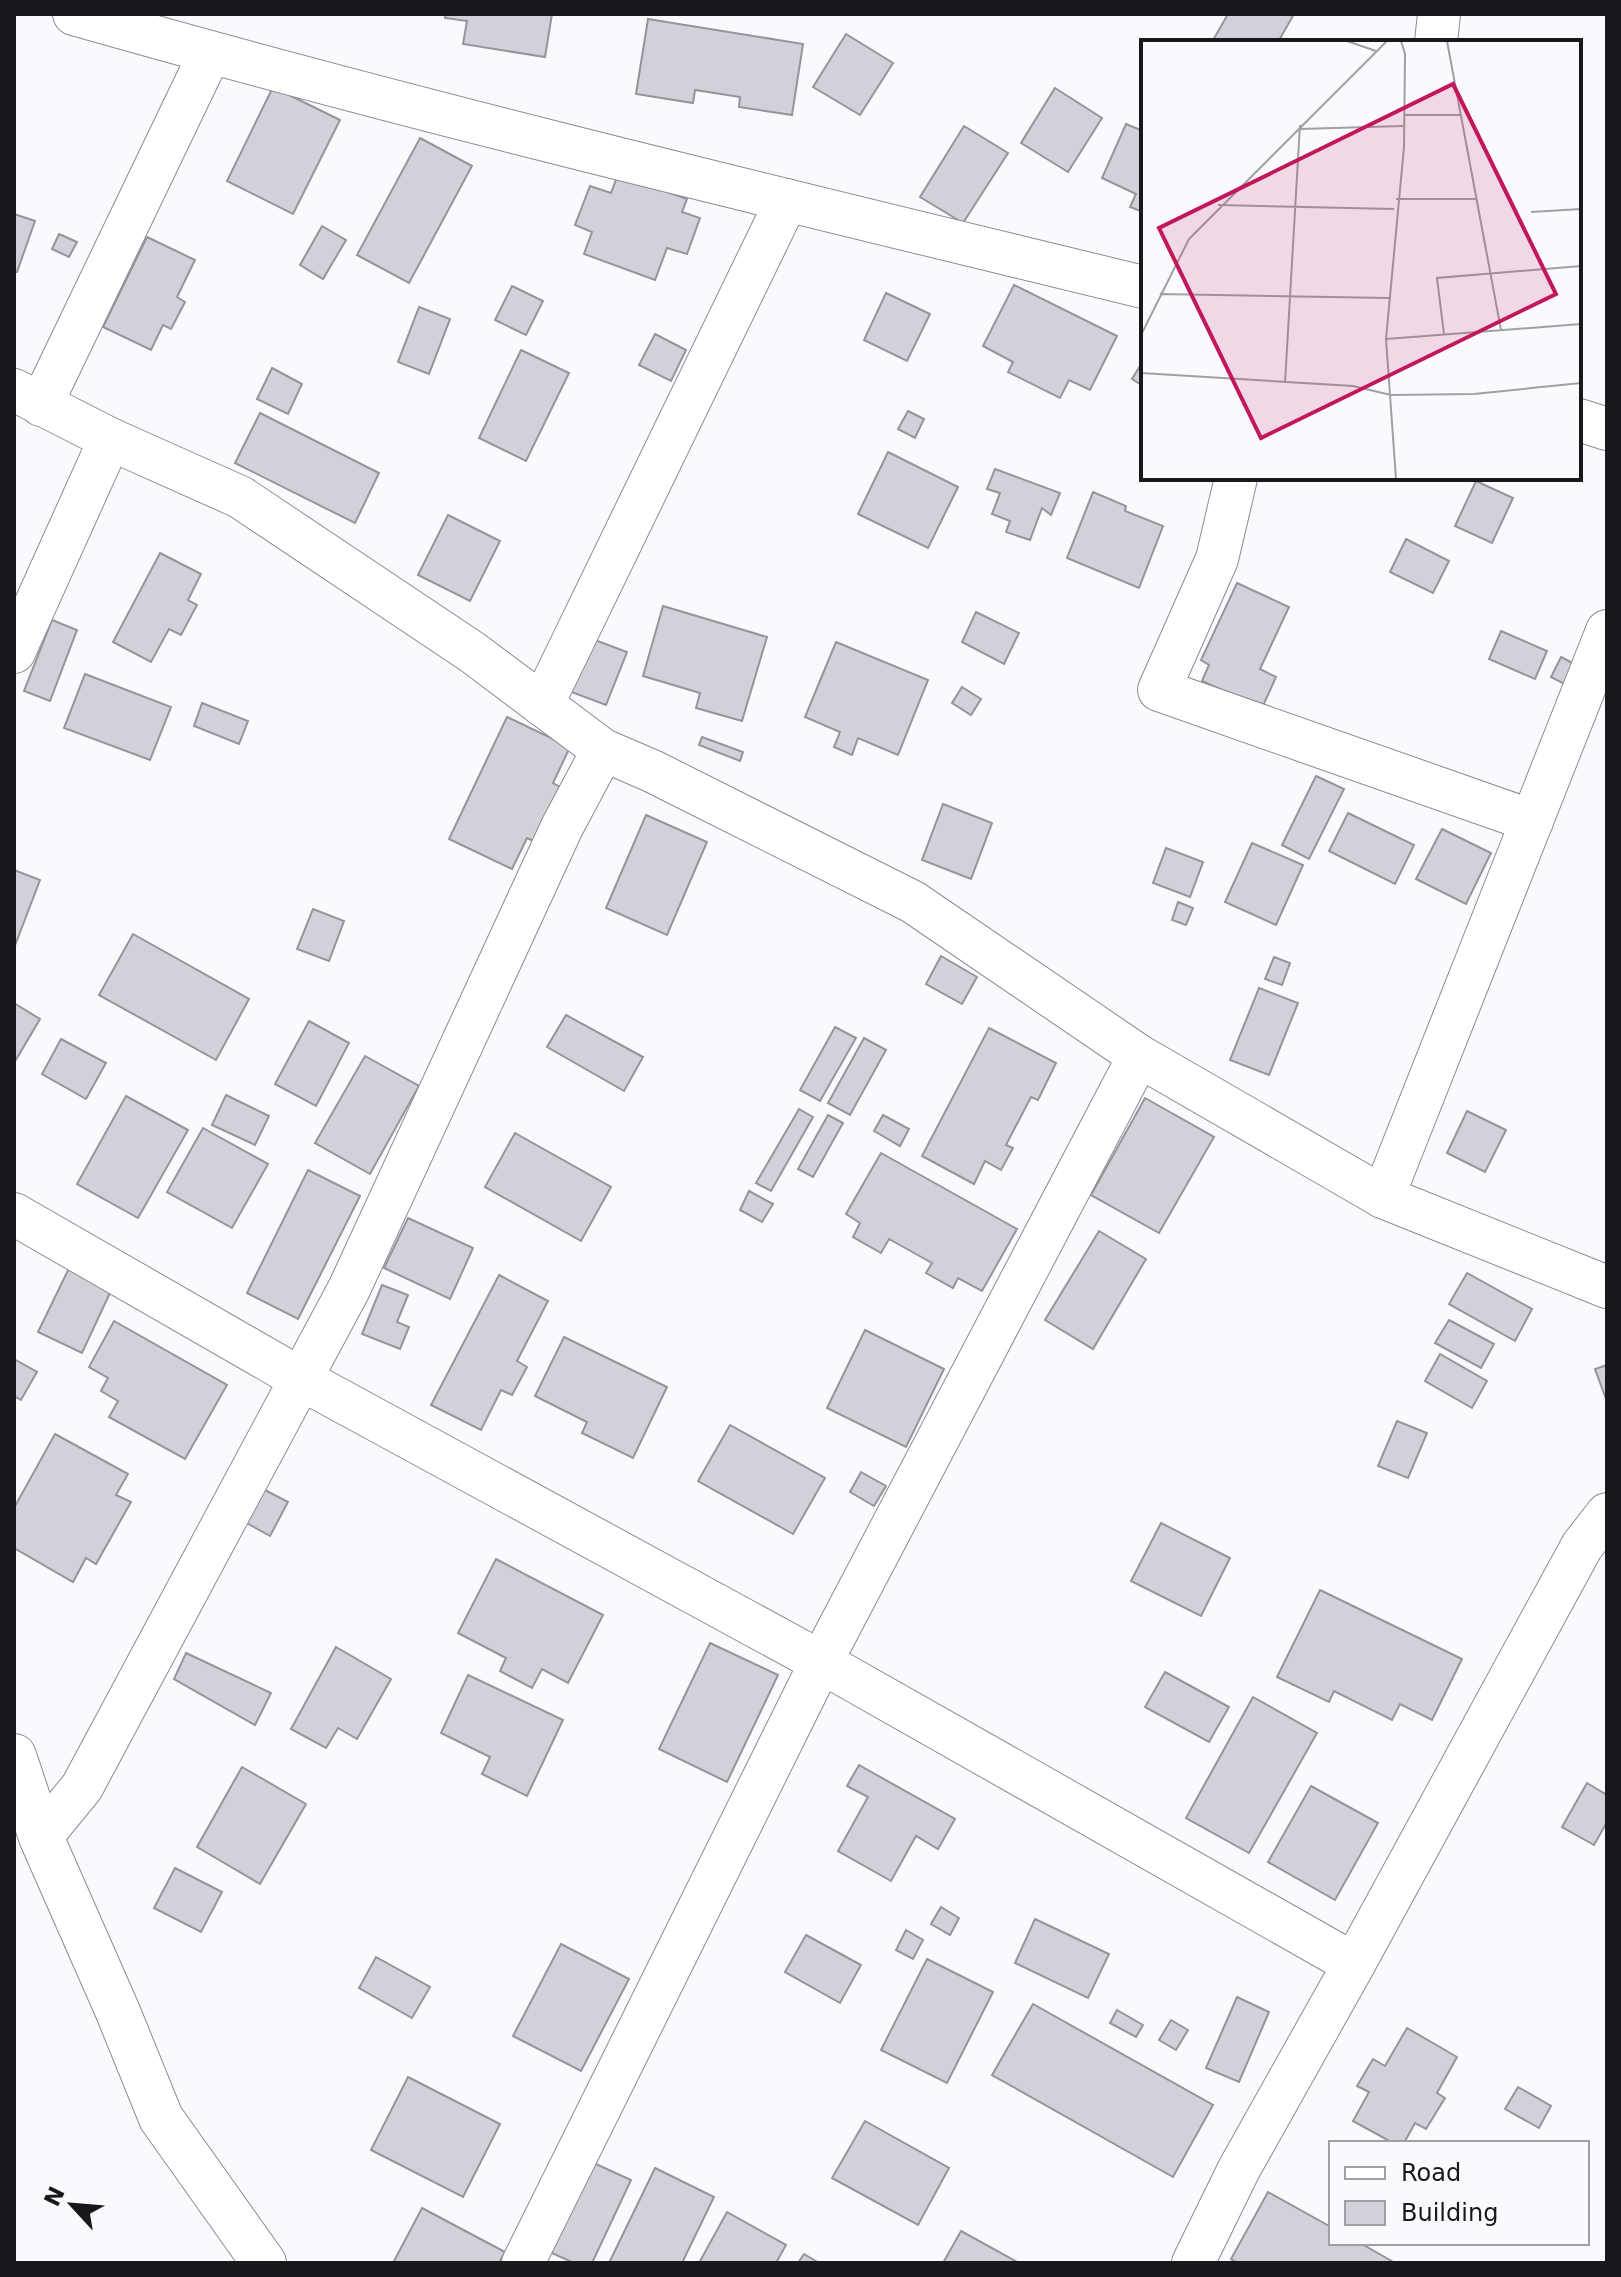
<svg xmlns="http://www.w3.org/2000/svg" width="1621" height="2277" font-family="'DejaVu Sans',sans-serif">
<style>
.building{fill:#d4d0d9;stroke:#97939c;stroke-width:2}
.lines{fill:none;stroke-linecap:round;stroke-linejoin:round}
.street-casing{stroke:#8b8b93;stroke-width:44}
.secondary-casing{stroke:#8b8b93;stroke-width:46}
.street{stroke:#fff;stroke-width:42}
.secondary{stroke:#fff;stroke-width:44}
.inset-road{fill:none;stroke:#9fa0a3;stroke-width:2}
.view{fill:#c2185b;fill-opacity:0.15;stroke:#c2185b;stroke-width:4}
.inset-edge{fill:none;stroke:#17181b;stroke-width:4}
</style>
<rect width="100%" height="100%" fill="#fafafe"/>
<!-- building -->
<g class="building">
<polygon points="446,14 552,14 545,57 463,44 467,21 445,18"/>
<polygon points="1228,14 1294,14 1278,42 1212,42"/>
<polygon points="648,19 803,44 792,115 739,107 740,97 695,90 693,103 636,94"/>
<polygon points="846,34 893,63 860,115 813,87"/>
<polygon points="273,87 340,120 293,214 227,181"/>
<polygon points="1055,88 1102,118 1068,172 1021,143"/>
<polygon points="1126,124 1143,131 1143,212 1130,207 1136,194 1102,178"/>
<polygon points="964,126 1008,153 963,223 920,197"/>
<polygon points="420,138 472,166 409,283 357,255"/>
<polygon points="618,174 687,199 682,212 700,218 687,254 667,248 655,280 584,254 592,232 575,225 590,186 611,193"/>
<polygon points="14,214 35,221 17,272 14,271"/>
<polygon points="322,226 346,240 323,279 300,265"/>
<polygon points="59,234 77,242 69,257 52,249"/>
<polygon points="147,237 195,260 177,297 185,302 171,329 163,325 151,350 103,327"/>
<polygon points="1014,285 1117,336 1090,390 1069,380 1060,398 1008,372 1013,362 983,346"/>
<polygon points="512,286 543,301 526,335 495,320"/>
<polygon points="886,293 930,314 907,361 864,340"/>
<polygon points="419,307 450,319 429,374 398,362"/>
<polygon points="655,334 686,350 671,381 639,365"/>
<polygon points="521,350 569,373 526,461 479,438"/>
<polygon points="1143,361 1143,386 1132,379"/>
<polygon points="272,368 302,384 288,414 257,399"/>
<polygon points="908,411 924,419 915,438 898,429"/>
<polygon points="260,413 379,473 355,523 235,463"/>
<polygon points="888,452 958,487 928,548 858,514"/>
<polygon points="995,469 1060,493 1051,515 1042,508 1030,540 1006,532 1010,521 992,514 1000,493 987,489"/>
<polygon points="1476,481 1513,498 1492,543 1455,526"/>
<polygon points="1093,492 1126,506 1125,511 1163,526 1139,588 1067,558"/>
<polygon points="448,515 500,541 470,601 418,575"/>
<polygon points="1406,539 1449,561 1433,593 1390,572"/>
<polygon points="160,553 201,574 188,600 197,605 181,635 169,629 151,662 113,642"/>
<polygon points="1237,583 1289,607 1260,669 1276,677 1262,708 1202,681 1209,665 1201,660"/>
<polygon points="663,606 767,637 742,721 696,708 700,693 643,676"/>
<polygon points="976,612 1019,633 1004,664 962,642"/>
<polygon points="52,620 77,630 50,701 24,691"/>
<polygon points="1501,631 1547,651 1535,679 1489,659"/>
<polygon points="587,637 627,652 606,705 566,690"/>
<polygon points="836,642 928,680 898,755 858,738 852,755 834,747 840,732 805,717"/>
<polygon points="1561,657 1582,668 1572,688 1551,677"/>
<polygon points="85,674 171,707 150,760 64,728"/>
<polygon points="962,687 981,699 971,715 952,703"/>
<polygon points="202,703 248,721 239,744 194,726"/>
<polygon points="507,717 570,747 553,783 562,788 536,842 527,838 512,869 449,839"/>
<polygon points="702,737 743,752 740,761 699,745"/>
<polygon points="1316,776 1344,789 1309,859 1282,845"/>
<polygon points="943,804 992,823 971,879 922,860"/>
<polygon points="1348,813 1414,845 1395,884 1329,851"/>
<polygon points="646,815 707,842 667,935 606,908"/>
<polygon points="1442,829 1491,853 1466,904 1416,879"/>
<polygon points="1252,843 1303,865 1276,925 1225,902"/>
<polygon points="1166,848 1203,862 1190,897 1153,883"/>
<polygon points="14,870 40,880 14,948"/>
<polygon points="1178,902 1193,908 1186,925 1172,920"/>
<polygon points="313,909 344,921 329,961 297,949"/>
<polygon points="133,934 249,999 216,1060 99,995"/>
<polygon points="941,956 977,977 962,1004 926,984"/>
<polygon points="1274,957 1290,963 1282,985 1265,979"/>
<polygon points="1259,988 1298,1003 1269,1075 1230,1060"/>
<polygon points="14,1003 40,1019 14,1063"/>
<polygon points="566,1015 643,1057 624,1091 547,1047"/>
<polygon points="309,1021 349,1043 316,1106 275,1084"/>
<polygon points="835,1027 856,1038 820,1101 800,1090"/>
<polygon points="989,1028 1056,1063 1038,1100 1031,1097 1006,1145 1013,1148 1001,1170 985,1161 974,1184 922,1156"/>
<polygon points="864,1038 886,1050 850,1115 828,1103"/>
<polygon points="61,1039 106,1063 86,1099 42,1074"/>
<polygon points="365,1056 419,1086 370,1174 315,1143"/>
<polygon points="226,1095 269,1116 255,1145 212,1125"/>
<polygon points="126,1096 188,1130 138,1218 77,1184"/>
<polygon points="1145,1098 1214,1137 1159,1233 1091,1195"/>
<polygon points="799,1109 813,1117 771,1191 756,1183"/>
<polygon points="1467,1111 1506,1130 1485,1172 1447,1153"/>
<polygon points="828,1115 843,1123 813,1177 798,1169"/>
<polygon points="883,1115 909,1129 900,1146 874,1131"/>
<polygon points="203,1128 268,1164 232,1228 167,1192"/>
<polygon points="515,1133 611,1187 581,1241 485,1187"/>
<polygon points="881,1153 1017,1229 982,1291 958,1278 953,1288 926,1273 932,1263 889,1239 881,1253 853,1237 860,1223 846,1214"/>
<polygon points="308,1170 360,1196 298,1319 247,1293"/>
<polygon points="749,1191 773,1204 762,1222 740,1210"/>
<polygon points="408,1218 473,1248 450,1299 384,1268"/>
<polygon points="1099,1231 1146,1259 1093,1349 1045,1320"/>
<polygon points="73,1260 116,1280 82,1353 38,1332"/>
<polygon points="1467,1273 1532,1309 1515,1341 1449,1304"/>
<polygon points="499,1275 548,1301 517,1361 527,1367 512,1395 501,1390 481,1430 431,1405"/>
<polygon points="382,1285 408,1295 397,1322 409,1327 400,1349 362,1334"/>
<polygon points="1449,1320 1494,1344 1481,1368 1435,1343"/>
<polygon points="114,1321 227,1385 185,1459 109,1417 118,1401 101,1391 108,1378 89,1367"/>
<polygon points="865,1330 944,1369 906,1447 827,1408"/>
<polygon points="564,1337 667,1387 633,1458 582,1433 587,1422 535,1396"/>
<polygon points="1440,1354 1487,1381 1472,1408 1425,1381"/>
<polygon points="14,1359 37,1372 21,1400 14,1396"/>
<polygon points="1607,1365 1607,1399 1606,1399 1595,1369"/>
<polygon points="1397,1421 1427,1433 1408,1478 1378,1466"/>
<polygon points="730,1425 825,1478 793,1534 698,1481"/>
<polygon points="55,1434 128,1474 116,1495 131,1502 96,1564 86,1558 73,1582 14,1548 14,1508"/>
<polygon points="861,1472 886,1486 874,1506 850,1492"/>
<polygon points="263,1489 288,1502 270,1536 245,1522"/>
<polygon points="1161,1523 1230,1558 1201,1616 1131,1581"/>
<polygon points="496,1559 603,1615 568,1683 542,1669 532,1688 500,1671 506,1658 458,1633"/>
<polygon points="1320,1590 1462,1659 1432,1720 1400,1704 1392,1720 1334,1691 1329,1702 1277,1677"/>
<polygon points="710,1643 778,1675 727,1782 659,1749"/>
<polygon points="336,1647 391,1679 357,1739 338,1728 326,1748 291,1729"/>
<polygon points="186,1653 271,1693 255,1725 174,1679"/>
<polygon points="1165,1672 1229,1707 1209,1742 1145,1707"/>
<polygon points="468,1675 563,1720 527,1796 482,1774 490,1757 441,1733"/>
<polygon points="1253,1697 1317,1733 1249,1853 1186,1818"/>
<polygon points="859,1765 955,1819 938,1849 916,1836 891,1881 838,1851 868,1797 847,1786"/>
<polygon points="242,1767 306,1804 260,1884 197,1847"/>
<polygon points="1587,1783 1607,1795 1607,1822 1594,1845 1562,1827"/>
<polygon points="1311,1786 1378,1823 1335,1900 1268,1862"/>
<polygon points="175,1868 222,1892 201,1932 154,1908"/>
<polygon points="941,1907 959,1918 950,1935 931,1924"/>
<polygon points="1035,1919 1109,1954 1088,1998 1015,1963"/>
<polygon points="906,1930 923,1940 913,1959 896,1950"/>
<polygon points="806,1935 861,1965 840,2003 785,1972"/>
<polygon points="561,1944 629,1979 581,2071 513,2036"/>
<polygon points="376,1957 430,1987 412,2018 359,1988"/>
<polygon points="927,1959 993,1992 947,2083 881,2050"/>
<polygon points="1237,1997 1269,2012 1239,2082 1206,2068"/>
<polygon points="1033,2004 1213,2105 1173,2177 992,2075"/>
<polygon points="1117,2010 1143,2025 1136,2037 1110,2023"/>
<polygon points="1171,2020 1188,2030 1176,2050 1159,2040"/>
<polygon points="1407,2028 1457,2057 1437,2093 1445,2098 1426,2129 1415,2123 1404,2143 1393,2143 1353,2121 1369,2092 1357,2086 1373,2059 1385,2066"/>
<polygon points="408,2077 500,2124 463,2197 371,2150"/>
<polygon points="1518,2087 1551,2106 1539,2128 1505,2109"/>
<polygon points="865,2121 949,2168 918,2225 832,2178"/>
<polygon points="585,2159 631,2180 592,2263 574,2263 543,2249"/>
<polygon points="655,2168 714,2197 682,2263 609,2263"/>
<polygon points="1268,2192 1331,2227 1331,2243 1360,2243 1395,2263 1238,2263 1231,2259"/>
<polygon points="422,2208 505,2252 499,2263 393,2263"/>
<polygon points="727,2212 786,2245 776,2263 699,2263"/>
<polygon points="961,2231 1019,2263 943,2263"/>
<polygon points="804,2254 819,2263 798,2263"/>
</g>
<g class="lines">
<defs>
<g id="street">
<path d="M74,14C428,115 786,200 1143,287"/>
<polyline points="1436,42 1439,14"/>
<polyline points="14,390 110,439 240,497 472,652 603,750 652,771 913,902 1139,1056 1383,1197 1607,1287"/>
<polyline points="41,405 210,53"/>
<polyline points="1579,420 1607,429"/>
<polyline points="1236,478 1217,559 1159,690 1532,821"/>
<polyline points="14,652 110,439"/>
<polyline points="542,705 787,200"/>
<polyline points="1383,1197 1607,631"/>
<polyline points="14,1214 301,1379 821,1662 1354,1964"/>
<polyline points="41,1837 82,1787 349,1289 562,827 603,750"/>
<polyline points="523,2263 821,1662 1139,1056"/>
<polyline points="1193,2263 1239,2169 1354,1964 1582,1546 1607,1514"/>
</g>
<polyline id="secondary" points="14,1756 41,1837 118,2012 161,2118 264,2263"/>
</defs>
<!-- street casing -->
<use href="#street" class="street-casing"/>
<!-- secondary casing -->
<use href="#secondary" class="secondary-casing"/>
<!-- street -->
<use href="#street" class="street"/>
<!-- secondary -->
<use href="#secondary" class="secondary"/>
</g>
<!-- overview -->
<g transform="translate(1141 40)">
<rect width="440" height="440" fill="#fafafe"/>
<path class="inset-road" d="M206,1L235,11M306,1L360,290M263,75H319M158,89L262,86M255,159H336M77,165L253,169M390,172L440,169M19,254L248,258M303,294L296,238L440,226M0,295L48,199L246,1M245,299L440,284M0,333L212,346L250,355L333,354L440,343M144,343L159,85M255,439L245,299L263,107L264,14L260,1"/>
<path class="view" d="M312,44L415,254L120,398L18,188Z"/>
<rect width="440" height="440" class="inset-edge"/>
</g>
<!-- border -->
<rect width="1621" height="2277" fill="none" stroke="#17181b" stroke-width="32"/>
<!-- legend -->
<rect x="1329" y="2141" width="260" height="104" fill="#fafafe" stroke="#9fa0a3" stroke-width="2"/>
<rect x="1345" y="2167" width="40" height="12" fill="#ffffff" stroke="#9fa0a3" stroke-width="2"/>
<text x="1401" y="2181" font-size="24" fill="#17181b">Road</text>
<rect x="1345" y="2201" width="40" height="24" fill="#d4d0d9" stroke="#9fa0a3" stroke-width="2"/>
<text x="1401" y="2221" font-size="24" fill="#17181b">Building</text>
<!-- north arrow -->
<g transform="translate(72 2205) rotate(296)" stroke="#fafafe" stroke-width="6" paint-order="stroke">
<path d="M0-6L14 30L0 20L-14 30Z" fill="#17181b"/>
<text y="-12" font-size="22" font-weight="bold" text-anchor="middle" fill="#17181b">N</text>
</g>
</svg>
